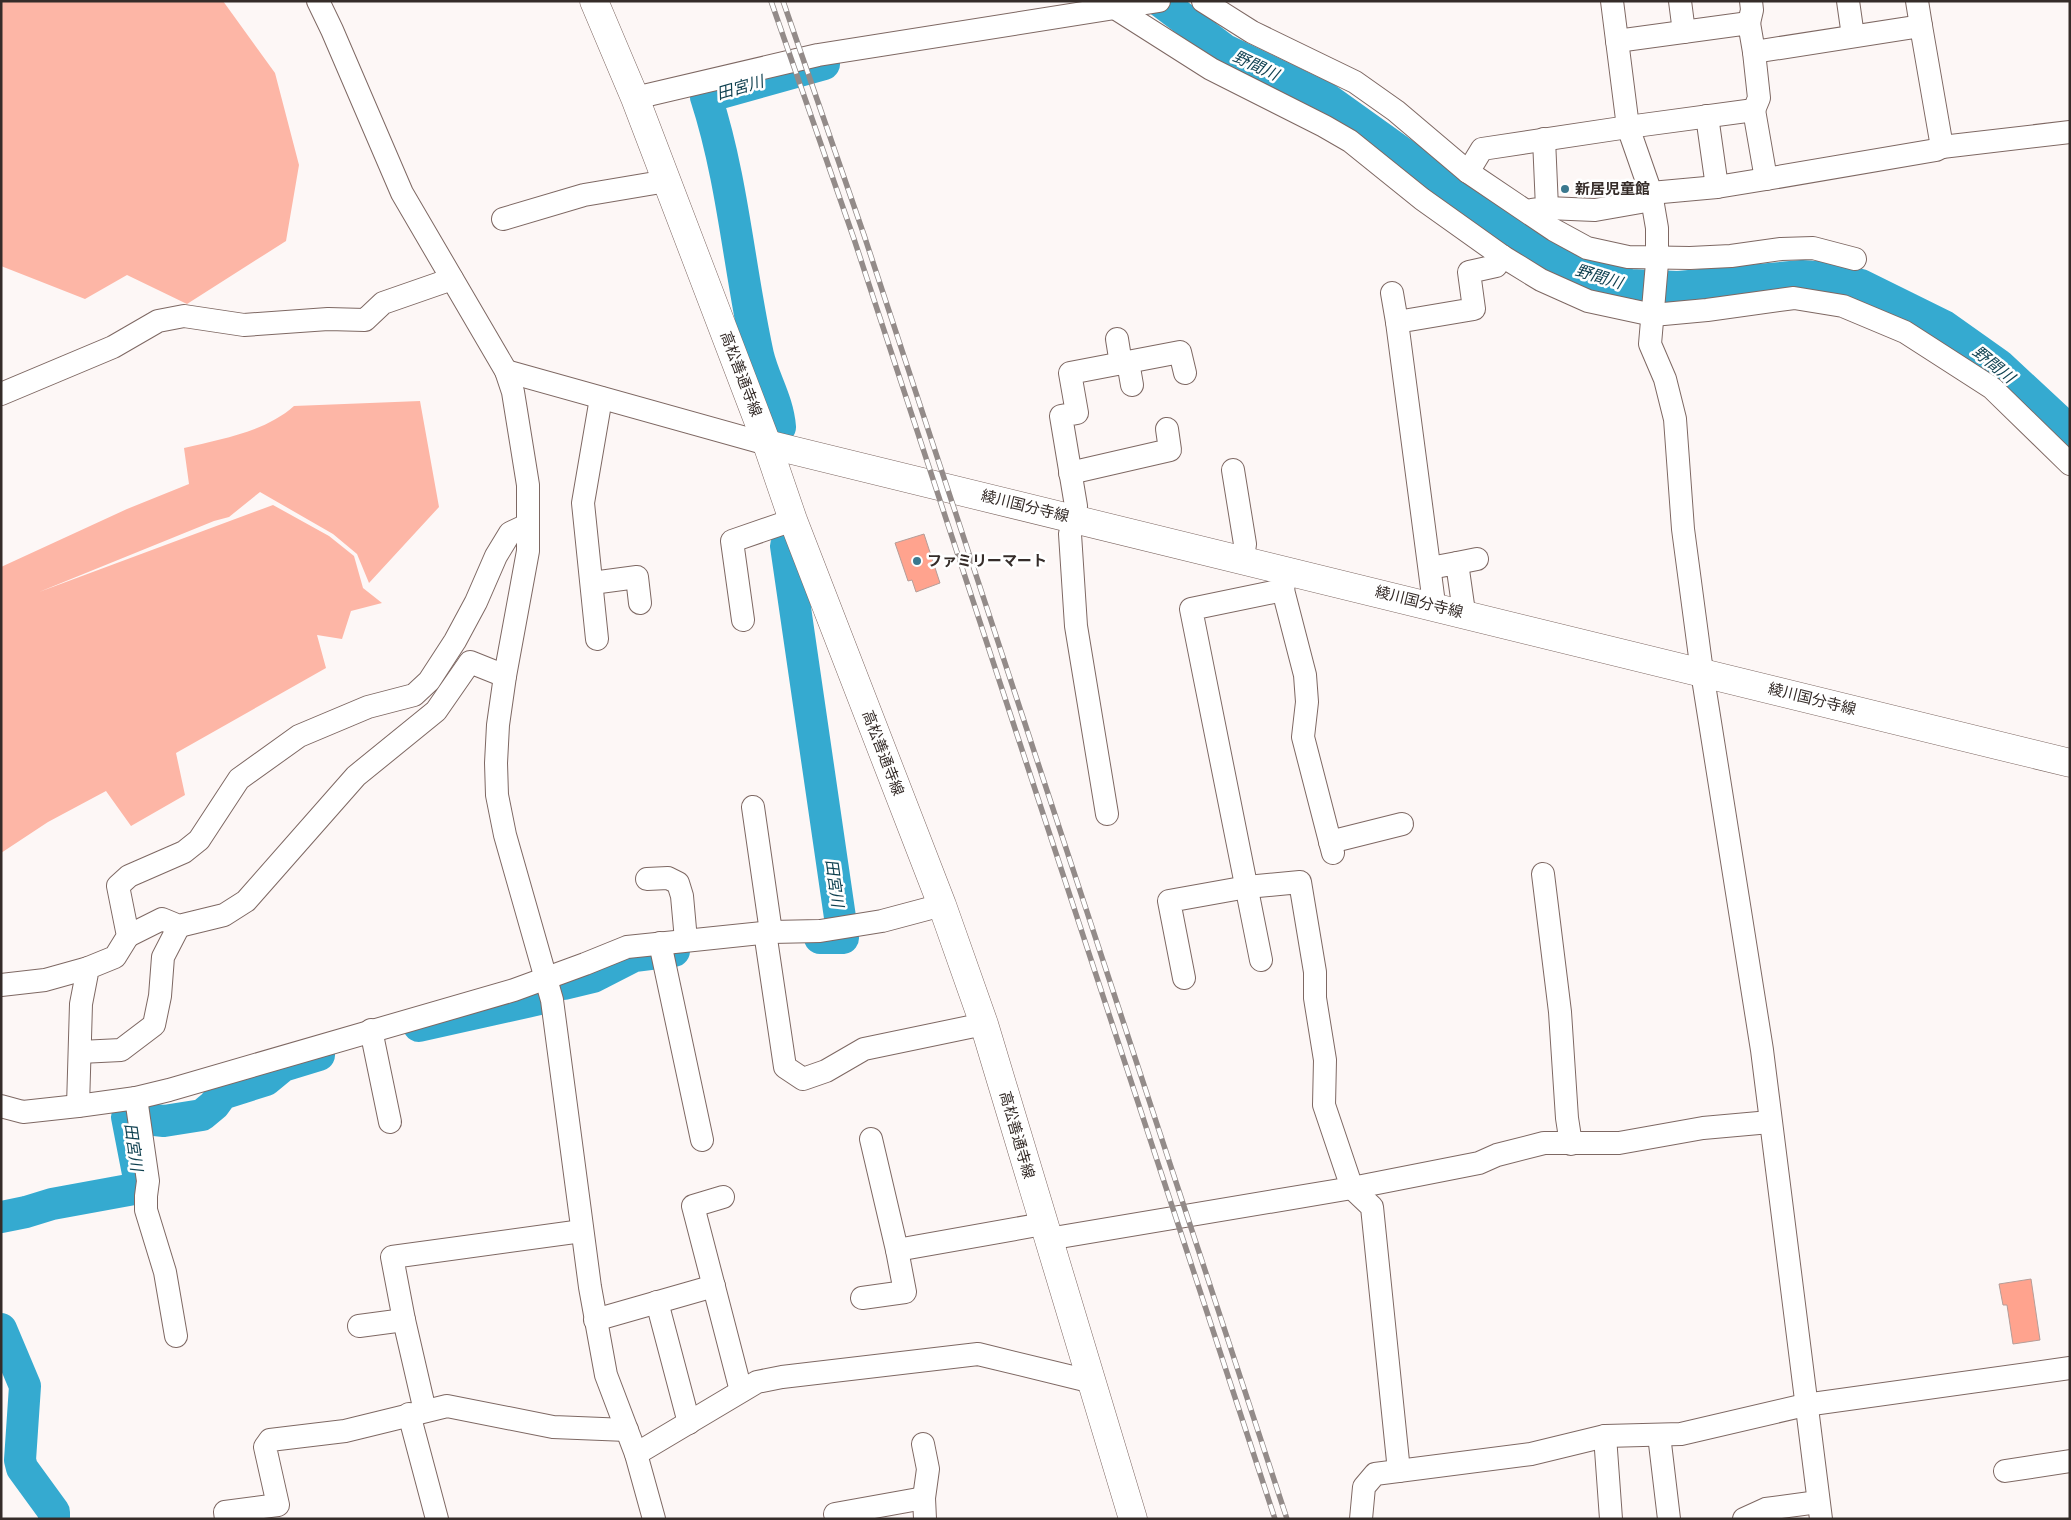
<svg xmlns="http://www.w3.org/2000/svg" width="2071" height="1520" font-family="Barlow,'Noto Sans JP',sans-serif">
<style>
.green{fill:#fdb6a6}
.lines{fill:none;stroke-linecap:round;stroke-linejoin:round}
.river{stroke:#35aad0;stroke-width:32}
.building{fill:#ffa38e;stroke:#b59d98}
.street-casing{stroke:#7e6863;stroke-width:24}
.secondary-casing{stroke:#7e6863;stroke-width:29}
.primary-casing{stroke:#7e6863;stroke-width:29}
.street{stroke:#fff;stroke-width:22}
.secondary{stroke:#fff;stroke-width:28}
.primary{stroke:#fff;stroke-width:28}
.rail-casing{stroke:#938b89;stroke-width:5.5}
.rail{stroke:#fff;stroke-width:4;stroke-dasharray:11;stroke-linecap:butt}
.poi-dot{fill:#3b788e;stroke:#fff;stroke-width:2}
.labels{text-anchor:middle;stroke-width:5;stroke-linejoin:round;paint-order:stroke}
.poi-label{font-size:15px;font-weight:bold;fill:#352c29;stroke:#fff;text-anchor:start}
.street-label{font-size:15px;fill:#352c29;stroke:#fff}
.water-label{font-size:16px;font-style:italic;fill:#0d3f4f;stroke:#fff}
</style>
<rect width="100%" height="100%" fill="#fdf7f6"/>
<!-- green -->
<g class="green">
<polygon points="1,1 223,1 275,73 299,165 286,241 187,304 127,275 85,299 1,266"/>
<path d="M420,401L439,507L369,583L357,554L333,534L260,492L229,517L214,521L39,592L273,505L329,536L354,556L363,588L382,603L351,611L342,639L317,635L326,668L176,753L185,795L131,826L106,791L48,822L1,853V567L127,509L189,484L184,448C221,439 265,432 294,406Z"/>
</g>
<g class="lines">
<!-- river -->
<g class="river">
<polyline points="1160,1 1225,50 1327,99 1545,255 1578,271 1630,285 1678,287 1802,276 1832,278 1861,285 1944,326 1999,365 2070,431"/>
<path d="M780,427C778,401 764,380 758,355C739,269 733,180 706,97L824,64"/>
<polyline points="786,546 843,938 820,938"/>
<polyline points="564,984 593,977 634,956 674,951"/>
<polyline points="419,1026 540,999"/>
<polyline points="1,1217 26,1212 52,1204 134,1189 140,1184 127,1117 164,1121 202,1115 214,1105 222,1094 266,1080 283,1066 319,1055"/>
<polyline points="1,1329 25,1386 20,1460 22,1468 54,1512 54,1519"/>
</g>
</g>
<!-- building -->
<g class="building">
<polygon points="924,534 940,583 916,592 912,580 908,581 895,543"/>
<polygon points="2031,1279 2040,1340 2013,1344 2007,1305 2003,1305 1999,1284"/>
</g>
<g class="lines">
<defs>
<g id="street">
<polyline points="318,1 332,30 402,193 506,371 513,392 528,485 528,551 505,676 498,725 496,763 497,795 505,835 552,1000 590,1287 606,1375 636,1454 654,1519"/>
<polyline points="1108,1 1115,8 1211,69 1324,126 1350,141 1422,199 1502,256 1541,280 1588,301 1653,315 1707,310 1794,298 1843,306 1905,332 1992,388 2070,464"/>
<polyline points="1203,1 1252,32 1355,82 1396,111 1468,172 1554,230 1587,248 1628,257 1690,258 1731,256 1781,249 1813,248 1855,259"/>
<polyline points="1612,1 1628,127 1651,193 1657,228 1657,263 1650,344 1665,379 1675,419 1683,529 1702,672 1762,1050 1821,1519"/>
<polyline points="1680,1 1684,32"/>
<polyline points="1848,1 1853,36"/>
<polyline points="1917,1 1921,26"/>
<polyline points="1749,23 1752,10 1751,1"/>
<polyline points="1617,41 1749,23 1754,52"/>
<polyline points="635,98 818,55 1159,1"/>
<polyline points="1754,110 1766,179 1936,150 1942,147"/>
<polyline points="1707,116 1717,187 1766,179"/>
<polyline points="1468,172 1482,149 1628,127 1754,110 1759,98 1754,52 1921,26 1942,147 2070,132"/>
<polyline points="1651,193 1717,187"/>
<polyline points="1547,208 1595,210 1652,200"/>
<polyline points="1532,210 1547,208 1544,139"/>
<polyline points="503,219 584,195 667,181"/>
<polyline points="1392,293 1397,322"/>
<polyline points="1117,339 1121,364"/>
<polyline points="1128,362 1132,385"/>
<polyline points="506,371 767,444"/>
<polyline points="1,394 113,347 158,321 184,316 244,325 328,319 365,320 383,303 452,279"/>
<polyline points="1233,470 1245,544 1243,559"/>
<polyline points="1070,473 1170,450 1167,429"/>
<polyline points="1457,563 1477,559"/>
<polyline points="1430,568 1457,563 1463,605 1463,613"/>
<polyline points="592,583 637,577 640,603"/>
<polyline points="1283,590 1305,675 1307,702 1303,737 1333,853"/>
<polyline points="1433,606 1433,596 1397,322 1474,309 1469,272 1496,266 1502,256"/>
<polyline points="743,620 732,541 793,520"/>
<polyline points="597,639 583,503 601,398"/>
<polyline points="753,807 771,932"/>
<polyline points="1107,814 1076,626 1070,534 1076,506 1061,416 1077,413 1070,373 1180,352 1185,373"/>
<polyline points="1330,842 1402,824"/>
<polyline points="1543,874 1560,1012 1567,1118 1571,1144"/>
<polyline points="647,879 668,878 678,883 682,896 686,940"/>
<polyline points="765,932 785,1067 803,1079 826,1071 864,1049 984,1024"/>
<polyline points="128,936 162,919 179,926 224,915 246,901 356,776 436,711 470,662 505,676"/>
<polyline points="660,943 702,1140"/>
<polyline points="1261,960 1191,609 1283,590 1286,570"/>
<polyline points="1184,978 1169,901 1247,887 1300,882 1315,972 1315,998 1325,1060 1324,1105 1352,1188 1372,1207 1399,1471"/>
<polyline points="1,985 45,980 88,968"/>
<polyline points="371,1030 390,1122"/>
<polyline points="80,1052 121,1050 154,1025 160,996 163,957 179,926"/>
<polyline points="136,1098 148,1181 146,1196 146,1210 165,1272 176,1336"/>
<polyline points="1,1106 23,1112 78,1106 136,1098 169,1090 514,990 585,964 627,947 771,932 820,931 882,921 942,905"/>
<polyline points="78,1106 81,1004 88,968 115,957 128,936 118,886 129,876 184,852 199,840 239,779 299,736 368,707 414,695 429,681 455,641 476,602 496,556 510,533 527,525"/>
<polyline points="723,1197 693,1206 741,1391"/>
<polyline points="1048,1239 1352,1188 1479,1163 1497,1155 1544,1143 1619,1143 1703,1128 1770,1122"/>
<polyline points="897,1250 1043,1224"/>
<polyline points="862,1298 905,1292 897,1250 871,1139"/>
<polyline points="657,1302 689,1423"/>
<polyline points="595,1320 714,1286"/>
<polyline points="359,1326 404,1320"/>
<polyline points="425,1411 404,1320 392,1257 582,1231"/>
<polyline points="409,1414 437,1519"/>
<polyline points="1659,1435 1669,1519"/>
<polyline points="1605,1436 1611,1519"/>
<polyline points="923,1444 928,1469 924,1498 925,1519"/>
<polyline points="636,1454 757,1382 782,1377 978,1354 1093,1382"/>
<polyline points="2005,1471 2070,1461"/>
<polyline points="835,1514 924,1498"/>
<polyline points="226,1519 225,1512 278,1505 265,1447 270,1440 345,1431 447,1406 553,1427 627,1430"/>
<polyline points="1361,1519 1364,1487 1375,1474 1531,1454 1605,1436 1681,1434 1805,1405 2070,1368"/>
<polyline points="1744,1519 1766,1509 1818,1502"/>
</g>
<polyline id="secondary" points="767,444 2070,763"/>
<polyline id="primary" points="594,1 635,98 767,444 793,520 942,905 984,1024 1133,1519"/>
</defs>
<!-- street casing -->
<use href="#street" class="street-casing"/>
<!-- secondary casing -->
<use href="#secondary" class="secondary-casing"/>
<!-- primary casing -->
<use href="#primary" class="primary-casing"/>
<!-- street -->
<use href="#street" class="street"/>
<!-- secondary -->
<use href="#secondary" class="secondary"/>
<!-- primary -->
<use href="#primary" class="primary"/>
<defs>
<g id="rail">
<polyline points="771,1 854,239 1275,1519"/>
<polyline points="783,1 864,235 1287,1519"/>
</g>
</defs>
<!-- rail casing -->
<use href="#rail" class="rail-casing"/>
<!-- rail -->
<use href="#rail" class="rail"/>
</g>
<!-- markers -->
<g class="poi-dot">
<circle cx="1565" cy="189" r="5"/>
<circle cx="917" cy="561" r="5"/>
</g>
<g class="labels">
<!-- poi labels -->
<g class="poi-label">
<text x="1575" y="194">新居児童館</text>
<text x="927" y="566">ファミリーマート</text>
</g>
<!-- street labels -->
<g class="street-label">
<text transform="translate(741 374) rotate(69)" y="5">高松善通寺線</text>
<text transform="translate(1025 506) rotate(14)" y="5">綾川国分寺線</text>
<text transform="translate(1419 602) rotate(14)" y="5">綾川国分寺線</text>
<text transform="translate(1812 699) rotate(14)" y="5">綾川国分寺線</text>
<text transform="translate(883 753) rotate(69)" y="5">高松善通寺線</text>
<text transform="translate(1017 1135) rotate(74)" y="5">高松善通寺線</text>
</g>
<!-- water labels -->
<g class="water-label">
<text transform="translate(1256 65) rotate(25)" y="6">野間川</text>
<text transform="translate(740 87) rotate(-16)" y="6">田宮川</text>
<text transform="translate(1599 276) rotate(17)" y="6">野間川</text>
<text transform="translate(1994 364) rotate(39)" y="6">野間川</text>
<text transform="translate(835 883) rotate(82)" y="6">田宮川</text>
<text transform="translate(134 1147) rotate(82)" y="6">田宮川</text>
</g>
</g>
<!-- border -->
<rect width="2071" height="1520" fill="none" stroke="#352c29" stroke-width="5"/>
</svg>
